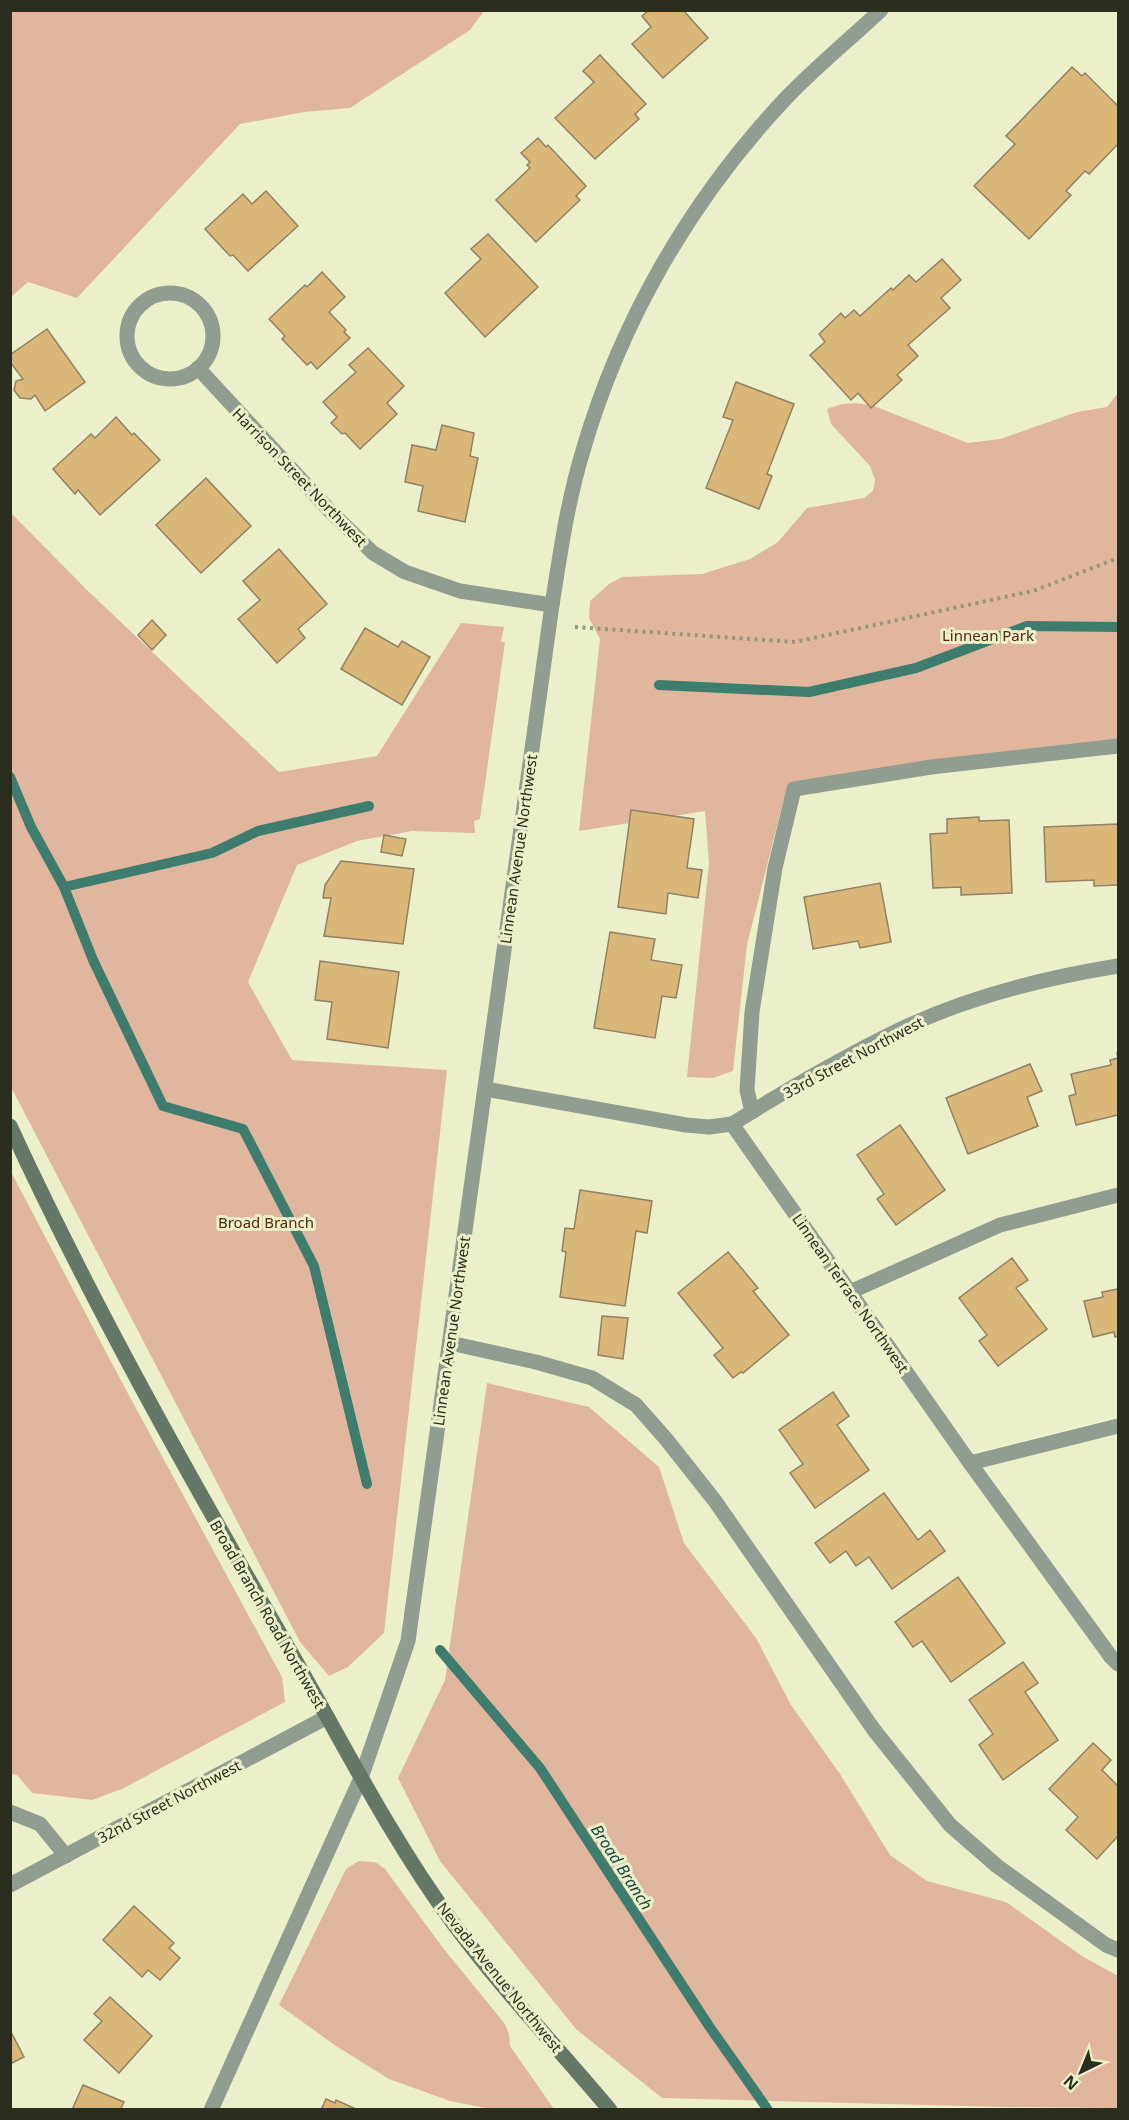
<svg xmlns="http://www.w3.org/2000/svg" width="1129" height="2120" viewBox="0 0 1129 2120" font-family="'Noto Sans',sans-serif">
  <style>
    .green { fill: #e1b69f }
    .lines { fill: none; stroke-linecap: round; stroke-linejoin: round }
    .stream { stroke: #3e7d6d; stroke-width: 10 }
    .building { fill: #d9b778; stroke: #928162; stroke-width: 1.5 }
    .path { stroke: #93977c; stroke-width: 4; stroke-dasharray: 3 4.5; stroke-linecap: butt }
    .lane { stroke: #919d91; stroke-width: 15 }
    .street { stroke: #919d91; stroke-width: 15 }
    .secondary { stroke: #657766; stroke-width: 15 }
    .labels { text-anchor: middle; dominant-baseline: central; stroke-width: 6; stroke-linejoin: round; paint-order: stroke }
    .street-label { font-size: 15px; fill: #2b2d1f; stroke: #ebf0cb }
    .park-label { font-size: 15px; fill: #53290f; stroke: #ebf0cb }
    .water-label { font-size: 16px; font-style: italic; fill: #1c453d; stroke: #ebf0cb }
  </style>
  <rect width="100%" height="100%" fill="#ebf0cb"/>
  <!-- green -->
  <g class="green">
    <polygon points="11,10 484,10 484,11 470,30 350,108 304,112 240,124 77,298 28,282 11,297"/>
    <path d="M1118,393V743L784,798L747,945L733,1071L713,1078L687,1077L709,863L705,811L579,831L600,639L589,618L590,601L609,584L622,577L702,574L750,559L778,542L807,508L864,498L873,491L875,480L870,466L831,424L827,409C843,402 858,402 874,406L968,443L1000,439L1077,412L1107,407Z"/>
    <polygon points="10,512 87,590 279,772 377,756 461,623 504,627 501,642 505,642 480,819 474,821 475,833 412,831 357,841 297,865 248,982 292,1060 447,1070 384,1633 348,1667 329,1676 300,1642 11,1087"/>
    <polygon points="11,1172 125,1388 282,1677 285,1702 122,1789 92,1800 32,1793 17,1775 11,1774"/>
    <polygon points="487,1383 589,1407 659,1467 684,1543 756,1638 791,1705 840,1774 890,1855 927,1881 1006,1902 1082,1956 1118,1976 1118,2108 1002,2107 662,2098 576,2029 440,1861 398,1778 445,1680"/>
    <polygon points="359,1861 375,1862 385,1869 443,1948 505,2024 509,2034 510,2046 554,2109 490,2109 450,2101 389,2079 336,2046 279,2005 346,1869"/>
  </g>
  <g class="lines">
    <!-- stream -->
    <g class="stream">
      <polyline points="659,685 809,692 916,668 1027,626 1118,627"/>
      <polyline points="10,777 31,827 64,887 93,960 163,1106 243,1129 314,1266 367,1484"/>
      <polyline points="64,887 212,853 258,831 369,806"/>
      <polyline points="440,1650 540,1768 709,2026 768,2110"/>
    </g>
  </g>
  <!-- building -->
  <g class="building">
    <polygon points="649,10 683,10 708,38 663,78 632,44 651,27 642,16"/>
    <polygon points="600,55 646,104 635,114 639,119 595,159 555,118 594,82 583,71"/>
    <polygon points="1072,67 1082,76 1085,73 1118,106 1118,144 1089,174 1085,171 1066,191 1071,195 1029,239 974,186 1015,144 1006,136"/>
    <polygon points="538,138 546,147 548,145 586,186 576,196 580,200 536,242 496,200 530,168 527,165 530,162 521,153"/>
    <polygon points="266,191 298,226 248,271 233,255 230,256 205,229 243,194 252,204"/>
    <polygon points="488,234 538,287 485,337 445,293 481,259 471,249"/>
    <polygon points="942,259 961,280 941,298 950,308 908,345 918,356 897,375 902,380 871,408 858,393 851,400 810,355 825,342 819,334 841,313 845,318 854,310 860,316 891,288 893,290 909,275 916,282"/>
    <polygon points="322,272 345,297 329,312 346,330 344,332 350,338 317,369 311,362 307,365 282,339 285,336 269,319 305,285 307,287"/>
    <polygon points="47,329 85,382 45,411 35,395 31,399 20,398 14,390 16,381 23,379 10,362 10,355"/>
    <polygon points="368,348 404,386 387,403 397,414 360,449 345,433 342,434 331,423 337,417 323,402 356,372 349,365"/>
    <polygon points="736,382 794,404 767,474 772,476 759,509 706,488 733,420 723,417"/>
    <polygon points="116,417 132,435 134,433 160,460 100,515 78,490 75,494 53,469 91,434 95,438"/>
    <polygon points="442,425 474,433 470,456 478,458 465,522 418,511 423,486 405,482 412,445 436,450"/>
    <polygon points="206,478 251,526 201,573 156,525"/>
    <polygon points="279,549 327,604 298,629 305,638 277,663 238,619 260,600 243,581"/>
    <polygon points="152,620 166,635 152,650 138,635"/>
    <polygon points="365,628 398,647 402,641 430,657 402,705 341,669"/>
    <polygon points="631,810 694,819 687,868 702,870 698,898 668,893 666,914 618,907"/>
    <polygon points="979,817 979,821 1009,820 1012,893 961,895 961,887 933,888 930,834 947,833 947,819"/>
    <polygon points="1118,824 1118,885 1094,886 1094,880 1046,882 1044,827"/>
    <polygon points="384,835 406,839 402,856 381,852"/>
    <polygon points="341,861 414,869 403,944 324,936 331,898 323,898 325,885"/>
    <polygon points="880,883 891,942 860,948 858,941 813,949 804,897"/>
    <polygon points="610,932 655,939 651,960 682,965 676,998 662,996 655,1038 594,1028"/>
    <polygon points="320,961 399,972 388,1048 327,1039 332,1002 315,1000"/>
    <polygon points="1117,1053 1118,1053 1118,1115 1076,1125 1069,1096 1076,1094 1071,1074 1111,1065 1110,1060 1118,1058"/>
    <polygon points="1030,1064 1042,1091 1027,1097 1038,1126 968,1154 946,1098"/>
    <polygon points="900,1125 945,1190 896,1225 877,1199 884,1194 857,1155"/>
    <polygon points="580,1190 652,1201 647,1233 636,1231 625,1306 560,1297 566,1252 562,1251 565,1228 574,1229"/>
    <polygon points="728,1252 758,1288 753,1291 789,1335 743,1373 741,1372 733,1378 714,1355 723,1348 678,1293"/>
    <polygon points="1012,1258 1028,1280 1016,1288 1047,1329 998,1366 979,1341 987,1335 959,1298"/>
    <polygon points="1118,1289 1118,1336 1115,1337 1114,1332 1093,1337 1084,1301 1103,1297 1102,1292"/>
    <polygon points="602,1316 628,1318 623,1359 598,1355"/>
    <polygon points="833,1392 849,1416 837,1425 869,1470 815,1508 790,1473 803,1464 779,1430"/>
    <polygon points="884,1493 918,1540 930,1530 945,1551 892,1589 869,1557 856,1566 846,1551 830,1563 815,1543"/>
    <polygon points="958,1577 1005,1643 951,1682 922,1641 913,1647 895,1622"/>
    <polygon points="1023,1662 1038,1683 1025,1692 1058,1740 1003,1780 979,1745 993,1734 969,1700"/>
    <polygon points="1093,1743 1111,1760 1102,1770 1118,1786 1118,1836 1097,1859 1066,1830 1078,1817 1049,1789"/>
    <polygon points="134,1906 174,1943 169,1948 180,1958 160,1980 148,1970 142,1977 103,1940"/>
    <polygon points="110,1997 152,2036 119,2073 84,2040 102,2021 94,2014"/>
    <polygon points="10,2030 24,2057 10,2064"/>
    <polygon points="83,2085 124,2102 120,2110 72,2110"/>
    <polygon points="326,2099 335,2103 336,2100 358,2110 321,2110"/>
  </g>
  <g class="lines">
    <!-- path -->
    <polyline class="path" points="575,627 795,642 1033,591 1118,558"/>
    <!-- lane -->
    <g class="lane">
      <polyline points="752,1112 747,1090 752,1012 775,868 794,789 931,767 1118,746"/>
      <polyline points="850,1292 1000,1225 1118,1195"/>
      <polyline points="450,1343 536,1362 592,1378 636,1405 666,1439 715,1501 874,1730 950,1825 997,1866 1106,1945 1118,1950"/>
      <polyline points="10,1812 40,1824 66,1856"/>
    </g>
    <!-- street -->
    <g class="street">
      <circle cx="170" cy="336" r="43"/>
      <polyline points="198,368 331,512 373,553 405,572 460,591 552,605"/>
      <polyline points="485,1089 686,1125 709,1127 732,1124 970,1463 1111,1657 1118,1664"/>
      <path d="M732,1124C785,1091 840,1059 895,1032C964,998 1043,978 1118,966"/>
      <polyline points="970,1463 1118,1426"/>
      <polyline points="10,1885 327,1717"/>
      <path d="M211,2110L361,1778L408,1641L552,605C560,555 567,504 582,454C620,321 692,197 788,96C817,66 850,39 881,10"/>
    </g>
    <!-- secondary -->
    <path class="secondary" d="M10,1126C93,1306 190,1478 289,1649C342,1741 390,1837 453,1923C501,1988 558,2048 610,2110"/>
  </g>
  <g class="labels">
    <!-- street labels -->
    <g class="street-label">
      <text transform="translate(300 477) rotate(46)">Harrison Street Northwest</text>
      <text transform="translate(518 849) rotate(-82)">Linnean Avenue Northwest</text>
      <text transform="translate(853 1057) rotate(-28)">33rd Street Northwest</text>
      <text transform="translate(851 1293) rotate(55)">Linnean Terrace Northwest</text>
      <text transform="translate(451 1331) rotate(-82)">Linnean Avenue Northwest</text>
      <text transform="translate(268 1614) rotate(60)">Broad Branch Road Northwest</text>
      <text transform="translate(169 1801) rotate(-28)">32nd Street Northwest</text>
      <text transform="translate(500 1977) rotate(51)">Nevada Avenue Northwest</text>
    </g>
    <!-- park labels -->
    <g class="park-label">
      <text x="988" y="635">Linnean Park</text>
      <text x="266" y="1222">Broad Branch</text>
    </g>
    <!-- water labels -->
    <g class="water-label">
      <text transform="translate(622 1867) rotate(57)">Broad Branch</text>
    </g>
  </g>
  <!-- border -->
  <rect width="1129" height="2120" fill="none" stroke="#2b2d1f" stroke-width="24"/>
  <!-- north arrow -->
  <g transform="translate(1081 2072) rotate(223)" stroke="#ebf0cb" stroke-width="4.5" paint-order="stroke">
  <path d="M0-4.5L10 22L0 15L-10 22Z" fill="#2b2d1f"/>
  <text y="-9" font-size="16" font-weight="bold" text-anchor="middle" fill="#2b2d1f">N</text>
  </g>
</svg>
